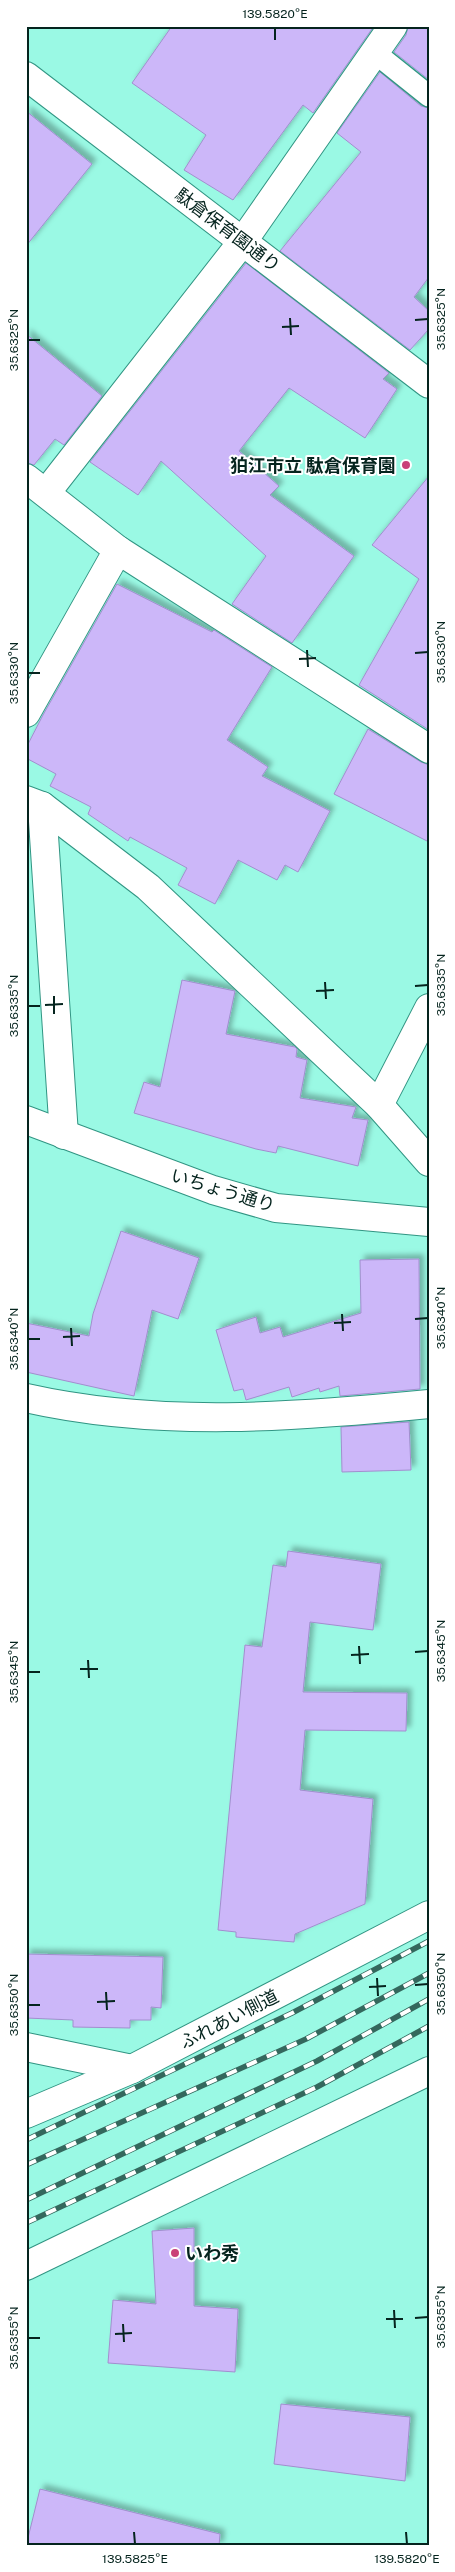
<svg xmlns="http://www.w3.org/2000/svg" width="455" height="2572" viewBox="0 0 455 2572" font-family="'Public Sans','Noto Sans JP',sans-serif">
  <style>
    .building { fill: #ccb7f9; stroke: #a28ece; filter: url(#shadow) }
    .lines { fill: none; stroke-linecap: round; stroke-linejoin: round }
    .service-casing { stroke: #319583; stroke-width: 24 }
    .minor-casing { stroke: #319583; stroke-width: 30 }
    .tertiary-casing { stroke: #319583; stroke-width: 30 }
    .service { stroke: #fff; stroke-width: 21 }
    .minor { stroke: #fff; stroke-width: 28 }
    .tertiary { stroke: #fff; stroke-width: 28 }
    .rail-casing { stroke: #34685d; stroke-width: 5.5 }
    .rail { stroke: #fff; stroke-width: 4; stroke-dasharray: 11; stroke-linecap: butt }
    .ticks { fill: none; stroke: #05241e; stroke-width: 2 }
    .poi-dot { fill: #c94079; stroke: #fff; stroke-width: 2 }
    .labels { text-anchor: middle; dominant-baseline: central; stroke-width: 4; stroke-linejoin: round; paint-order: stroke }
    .street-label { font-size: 18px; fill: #05241e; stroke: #fff }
    .poi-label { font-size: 18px; font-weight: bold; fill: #05241e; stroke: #fff; text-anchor: end }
    .neatline { fill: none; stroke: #05241e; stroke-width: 2 }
    .ticks-label { font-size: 12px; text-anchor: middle; fill: #05241e }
  </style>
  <defs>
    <filter id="shadow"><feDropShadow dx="4.5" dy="-4.5" stdDeviation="2.5" flood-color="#0004"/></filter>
  </defs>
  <rect width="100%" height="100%" fill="#9af9e4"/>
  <!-- building -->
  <g class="building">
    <polygon points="172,26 374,26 313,113 303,105 233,200 184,170 206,135 132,83"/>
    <polygon points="408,26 429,26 429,80 394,52 406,35"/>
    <polygon points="380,72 421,106 429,108 429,277 414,297 429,311 429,329 410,350 280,251 361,152 337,133"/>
    <polygon points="26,111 92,164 26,246"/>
    <polygon points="246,263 389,373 383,379 397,389 365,438 289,388 239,451 279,486 270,495 354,556 292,643 232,604 266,556 161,461 138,495 90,462"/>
    <polygon points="26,334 102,396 64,445 55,439 34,465 26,463"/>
    <polygon points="429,476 429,730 359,685 419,579 372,545"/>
    <polygon points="117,584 212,632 214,630 272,667 227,740 268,767 262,776 330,811 298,872 285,865 277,880 238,860 215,904 178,885 187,868 130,837 128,841 88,814 91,807 50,786 56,774 26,758 26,748 43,715"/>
    <polygon points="368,729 421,762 429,765 429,842 334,794"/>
    <polygon points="182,980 235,991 226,1034 295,1047 297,1049 296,1057 307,1060 300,1098 356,1107 352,1118 368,1120 358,1166 278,1146 276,1153 256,1149 134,1113 144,1082 160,1087"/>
    <polygon points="121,1231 199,1258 178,1319 152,1310 134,1396 26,1372 26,1323 89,1336 93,1314"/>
    <polygon points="419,1259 420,1389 340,1396 339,1386 320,1392 319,1388 292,1397 289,1387 246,1400 243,1389 234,1391 216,1330 256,1317 260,1333 280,1327 283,1337 361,1313 360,1260"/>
    <polygon points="409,1422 411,1470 342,1472 341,1427"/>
    <polygon points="288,1551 381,1564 373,1630 310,1622 303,1692 407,1693 406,1731 305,1730 300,1790 373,1799 365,1904 295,1934 294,1942 236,1937 236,1932 218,1930 245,1645 262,1647 273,1565 286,1567"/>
    <polygon points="26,1954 163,1957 161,2008 151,2007 151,2020 130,2020 130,2028 73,2027 73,2020 26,2018"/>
    <polygon points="194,2228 194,2306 238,2309 235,2372 108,2363 113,2300 156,2304 152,2231"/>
    <polygon points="281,2404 410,2417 405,2481 274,2464"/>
    <polygon points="40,2489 220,2534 219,2546 26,2546"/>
  </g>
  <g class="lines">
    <!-- service casing -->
    <g class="service-casing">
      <polyline id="service" points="374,52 429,96"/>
    </g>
    <!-- minor casing -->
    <g class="minor-casing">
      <g id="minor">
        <polyline points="26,76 429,384"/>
        <polyline points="26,478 118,550 429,749"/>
        <polyline points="46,493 243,241 393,26"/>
        <polyline points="26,713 118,550"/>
        <polyline points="26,800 42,806 148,887 379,1105 429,1162"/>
        <polyline points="42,806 64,1135"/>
        <polyline points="379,1105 429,1008"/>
        <path d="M26,1398C159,1428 295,1417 429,1404"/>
        <polyline points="26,2047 132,2069"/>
        <polyline points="26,2114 132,2069 429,1915"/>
        <polyline points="26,2266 429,2071"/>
      </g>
    </g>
    <!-- tertiary casing -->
    <g class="tertiary-casing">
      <polyline id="tertiary" points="26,1120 213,1190 276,1208 429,1222"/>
    </g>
    <!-- service -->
    <use href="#service" class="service"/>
    <!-- minor -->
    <use href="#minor" class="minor"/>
    <!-- tertiary -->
    <use href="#tertiary" class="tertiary"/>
    <!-- rail casing -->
    <g class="rail-casing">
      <g id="rail">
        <polyline points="26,2140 292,2013 429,1941"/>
        <polyline points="26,2165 306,2039 429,1973"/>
        <polyline points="26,2200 317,2061 429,1999"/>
        <polyline points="26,2223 317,2087 429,2026"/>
      </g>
    </g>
    <!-- rail -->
    <use href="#rail" class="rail"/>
  </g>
  <!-- ticks -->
  <path class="ticks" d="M275,28V40M290,318L291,335M415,320L428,319M282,327L299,326M28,340H40M307,650L308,667M415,653L428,652M299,659L316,658M28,673H40M325,982L326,999M415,986L428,985M316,991L334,990M54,996V1014M45,1005L63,1004M28,1006H40M342,1314L343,1331M415,1319L428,1318M334,1323L351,1322M71,1328L72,1346M63,1337L80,1336M28,1339H40M359,1646L360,1664M415,1652L428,1651M351,1655L369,1654M88,1660L89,1678M80,1669H98M28,1672H40M377,1978L378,1996M415,1985L428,1984M369,1987L386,1986M106,1992L107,2010M97,2002L115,2001M28,2005H40M394,2310L395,2328M415,2318L428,2317M386,2319H403M123,2324L124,2342M115,2334L132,2333M28,2338H40M134,2532L135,2544M406,2532L407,2544"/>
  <!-- markers -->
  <g class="poi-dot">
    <circle cx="406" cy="465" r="5"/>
    <circle cx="175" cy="2253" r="5"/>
  </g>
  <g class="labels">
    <!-- street labels -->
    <g class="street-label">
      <text transform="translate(228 230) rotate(37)">駄倉保育園通り</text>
      <text transform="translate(223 1190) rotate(17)">いちょう通り</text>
      <text transform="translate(229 2019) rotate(-27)">ふれあい側道</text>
    </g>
    <!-- poi labels -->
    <g class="poi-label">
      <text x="396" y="465">狛江市立 駄倉保育園</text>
      <text x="185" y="2253" text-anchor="start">いわ秀</text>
    </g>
  </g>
  <!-- border -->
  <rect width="455" height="2572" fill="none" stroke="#ffffff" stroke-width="55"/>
  <rect x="28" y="28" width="400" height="2516" class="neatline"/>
  <g class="ticks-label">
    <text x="275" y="18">139.5820°E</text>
    <text transform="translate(441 319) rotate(-90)" y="4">35.6325°N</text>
    <text transform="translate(14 340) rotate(-90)" y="4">35.6325°N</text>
    <text transform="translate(441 652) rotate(-90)" y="4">35.6330°N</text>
    <text transform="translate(14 673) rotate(-90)" y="4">35.6330°N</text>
    <text transform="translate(441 985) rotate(-90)" y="4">35.6335°N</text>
    <text transform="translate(14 1006) rotate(-90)" y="4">35.6335°N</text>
    <text transform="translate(441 1318) rotate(-90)" y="4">35.6340°N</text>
    <text transform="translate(14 1339) rotate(-90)" y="4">35.6340°N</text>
    <text transform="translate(441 1651) rotate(-90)" y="4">35.6345°N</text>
    <text transform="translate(14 1672) rotate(-90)" y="4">35.6345°N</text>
    <text transform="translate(441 1984) rotate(-90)" y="4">35.6350°N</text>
    <text transform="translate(14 2005) rotate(-90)" y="4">35.6350°N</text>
    <text transform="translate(441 2317) rotate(-90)" y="4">35.6355°N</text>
    <text transform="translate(14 2338) rotate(-90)" y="4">35.6355°N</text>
    <text x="135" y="2563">139.5825°E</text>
    <text x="407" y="2563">139.5820°E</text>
  </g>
</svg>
